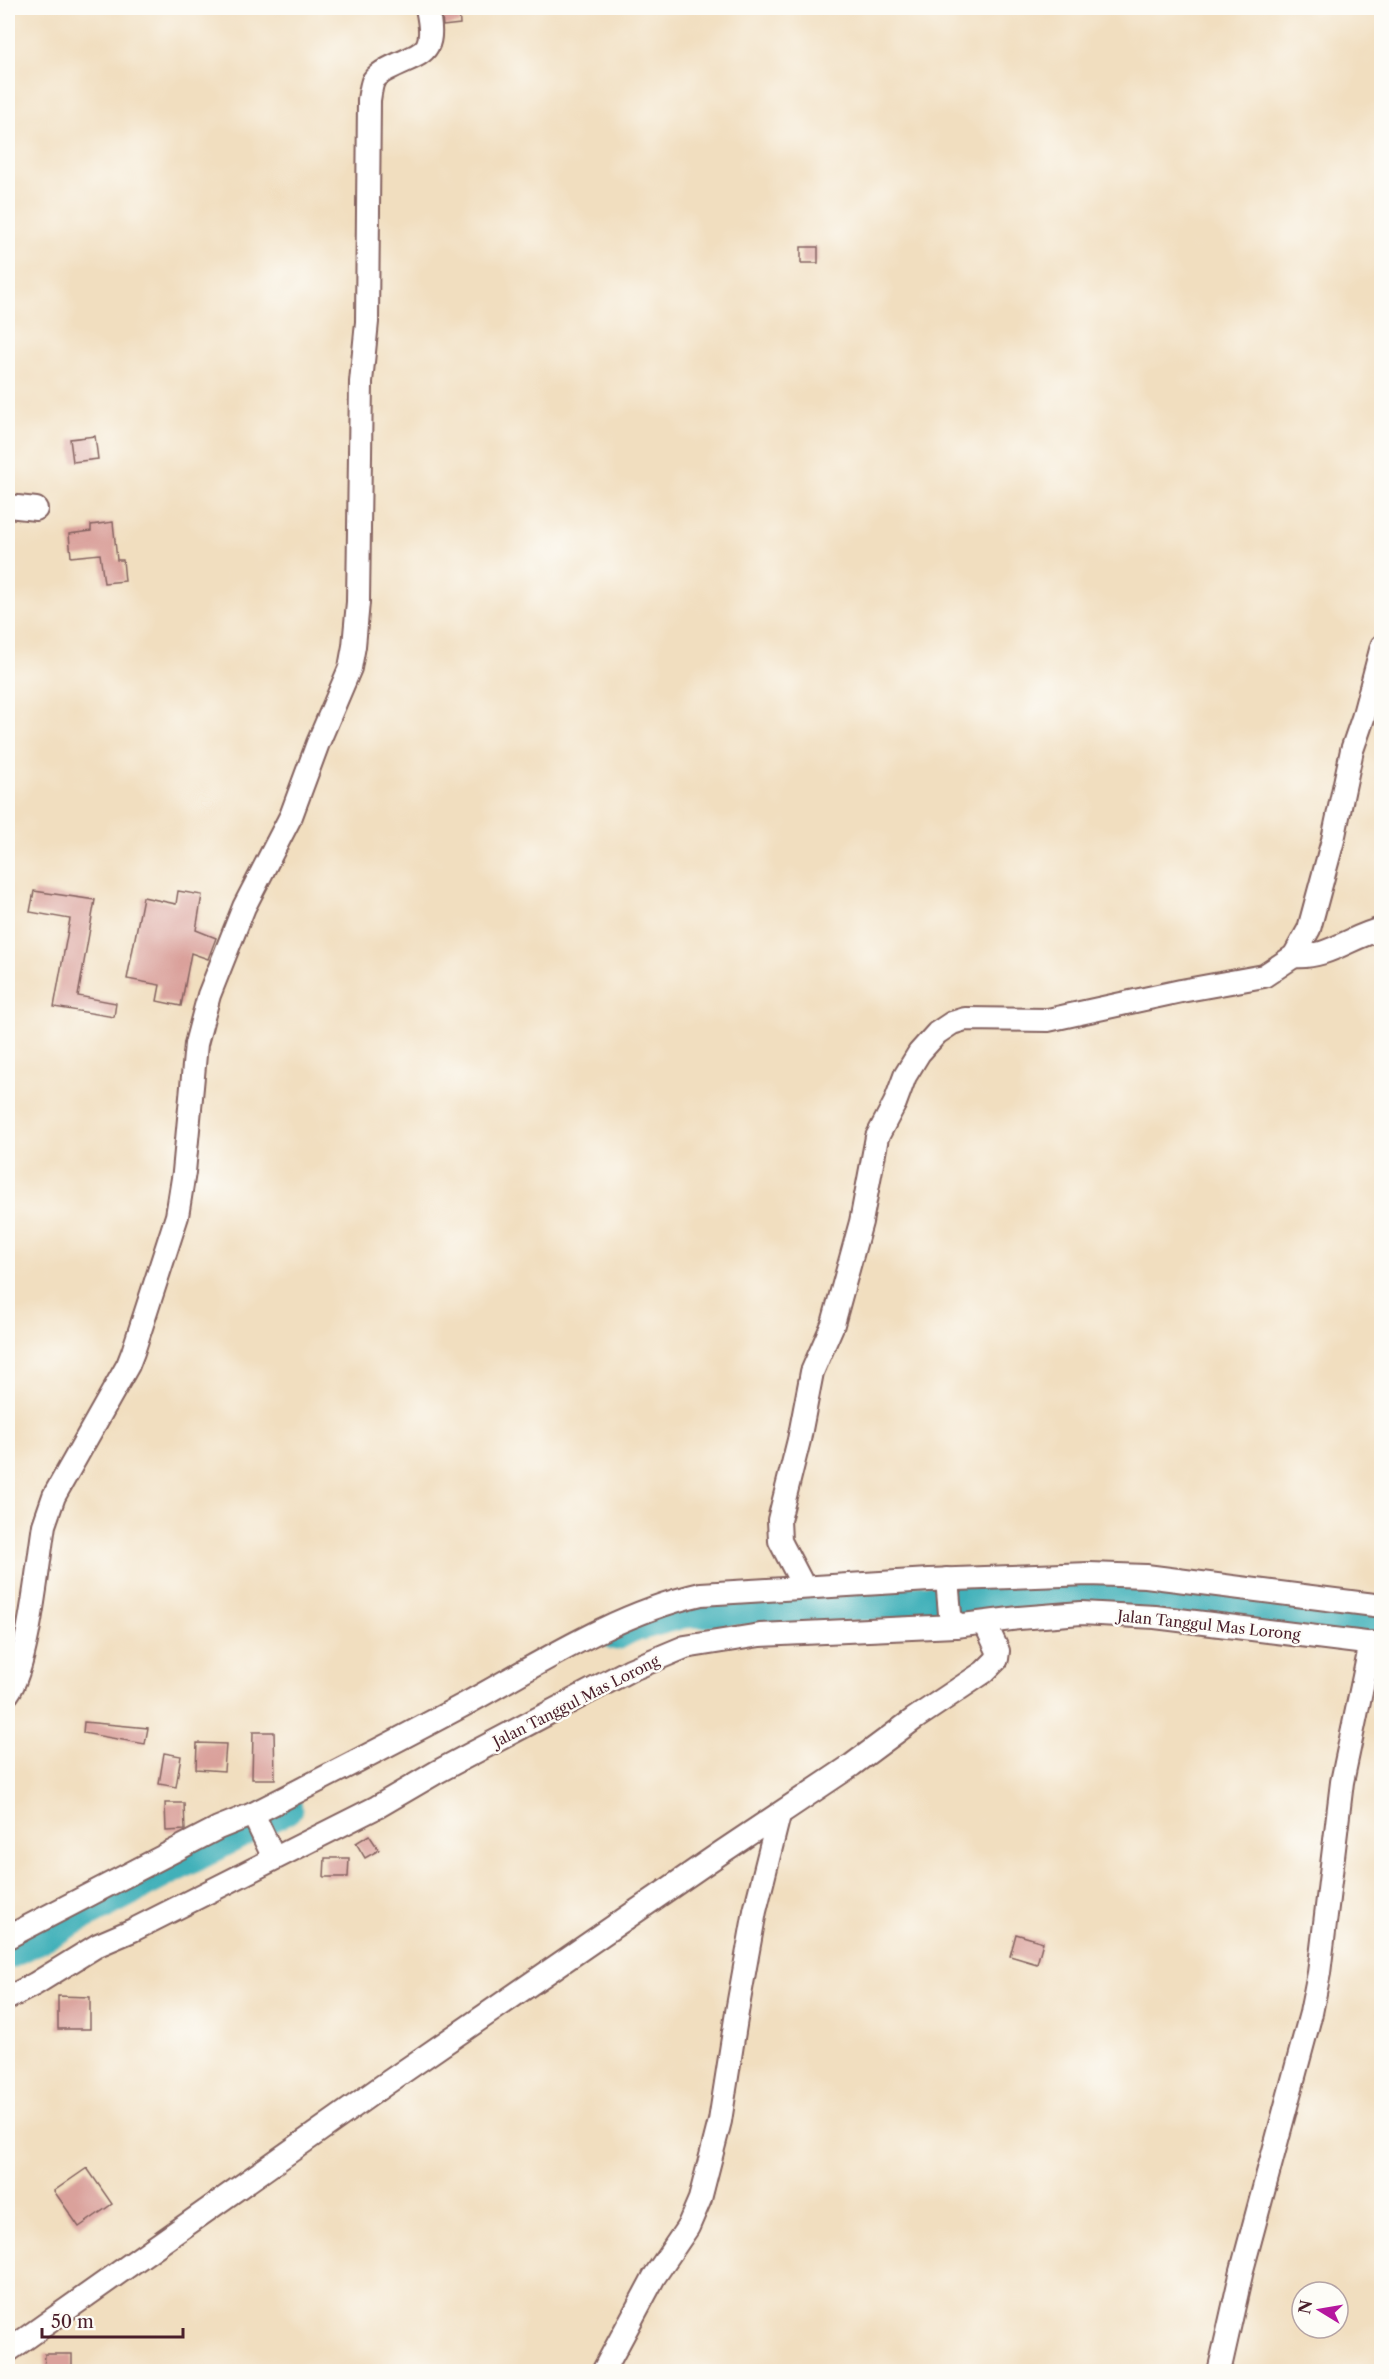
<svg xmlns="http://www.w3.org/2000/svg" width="1389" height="2379" viewBox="0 0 1389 2379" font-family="'Libre Caslon Text',serif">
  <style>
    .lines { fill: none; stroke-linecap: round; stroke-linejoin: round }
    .river { stroke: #40b0b9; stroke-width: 33 }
    .building { fill: #daa19b }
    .minor-casing { stroke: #84625f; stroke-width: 26 }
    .minor { stroke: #fff; stroke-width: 22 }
    .labels { text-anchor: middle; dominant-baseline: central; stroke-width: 5; stroke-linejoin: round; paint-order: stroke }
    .street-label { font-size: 15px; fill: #4a1f2b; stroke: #fdfcf7 }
  </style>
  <rect width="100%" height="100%" fill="#fdfcf7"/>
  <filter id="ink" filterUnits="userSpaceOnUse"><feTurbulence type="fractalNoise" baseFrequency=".0167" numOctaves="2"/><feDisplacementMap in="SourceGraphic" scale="12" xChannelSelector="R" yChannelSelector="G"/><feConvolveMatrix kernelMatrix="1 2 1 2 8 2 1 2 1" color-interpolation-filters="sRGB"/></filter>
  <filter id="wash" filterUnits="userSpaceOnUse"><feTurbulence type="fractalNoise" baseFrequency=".008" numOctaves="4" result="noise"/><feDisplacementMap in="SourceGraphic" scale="24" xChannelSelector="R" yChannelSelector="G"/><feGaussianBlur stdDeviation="1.35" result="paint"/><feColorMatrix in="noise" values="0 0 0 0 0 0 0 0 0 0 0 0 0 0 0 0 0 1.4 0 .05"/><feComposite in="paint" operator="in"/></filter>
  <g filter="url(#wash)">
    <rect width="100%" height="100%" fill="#f1debf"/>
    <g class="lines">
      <!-- river -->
      <g class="river">
        <polyline points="616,1634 629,1627 683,1612 870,1604 1100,1590 1206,1601 1382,1624"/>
        <polyline points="8,1953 286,1808"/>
      </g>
    </g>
    <g id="blocks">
      <!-- building -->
      <g class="building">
        <polygon points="459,8 460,24 443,26 441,10"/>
        <rect x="801" y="247" width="17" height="16"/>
        <polygon points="95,436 98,459 73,462 70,439"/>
        <polygon points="113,522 117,560 123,560 125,581 104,583 100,554 71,557 69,534 91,531 91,525"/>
        <polygon points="34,891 95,900 78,996 116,1003 114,1017 54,1007 70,919 30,912"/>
        <polygon points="178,891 202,895 196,930 216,938 208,959 191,953 181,1006 157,1001 160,985 127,979 143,897 176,904"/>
        <polygon points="84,1722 148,1728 145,1744 83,1733"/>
        <polygon points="253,1732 274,1732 275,1779 252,1779"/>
        <polygon points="197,1743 226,1744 224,1771 196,1769"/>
        <polygon points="164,1753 181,1756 176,1787 159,1784"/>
        <polygon points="165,1803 184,1803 185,1830 166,1831"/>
        <polygon points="369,1835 379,1850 365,1858 356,1843"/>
        <polygon points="325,1858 349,1858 348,1877 324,1877"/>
        <polygon points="1016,1934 1043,1942 1037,1964 1010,1956"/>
        <polygon points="58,1996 90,1997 90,2029 58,2029"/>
        <polygon points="87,2168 112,2204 79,2227 54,2191"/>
        <polygon points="45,2354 72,2354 72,2372 44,2372"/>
      </g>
    </g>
  </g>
  <g filter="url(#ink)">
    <use href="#blocks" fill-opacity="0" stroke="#84625f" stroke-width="1.5"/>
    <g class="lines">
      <!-- minor casing -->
      <g class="minor-casing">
        <g id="minor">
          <polyline points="8,506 36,509"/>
          <path d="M1294,956C1327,959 1351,936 1382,929"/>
          <polyline points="947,1579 950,1614 955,1626"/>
          <polyline points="804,1587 780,1541 779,1520 799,1440 812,1372 833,1324 861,1222 877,1137 895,1103 905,1076 919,1053 937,1033 952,1023 965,1019 1048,1020 1181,991 1264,976 1294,956 1309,929 1333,840 1352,750 1363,718 1382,646"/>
          <path d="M8,1693C28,1667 38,1563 44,1525L54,1496L128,1365L133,1352L177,1216L184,1172L196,1044L209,995L244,907L291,816L318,743L350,668L354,646L358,602L361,382L367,322L369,100C370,94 371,86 373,81C377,75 382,72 388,69C423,51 437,56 427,8"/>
          <path d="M253,1814C326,1777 399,1740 471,1701C545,1660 618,1613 701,1594L929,1580L1089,1574L1146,1576L1382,1606"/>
          <polyline points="8,1937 218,1828 253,1814 274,1858"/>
          <polyline points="8,1998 35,1984 98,1945 133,1930 377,1807 437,1772 630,1670 685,1647 760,1635 955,1626 1019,1618 1081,1613 1155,1617 1382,1645"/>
          <polyline points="8,2351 384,2085 722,1852 852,1765 914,1719 984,1672 997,1659 998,1651 985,1623"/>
          <polyline points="603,2372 654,2277 688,2227 700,2199 720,2121 738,2006 755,1911 779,1815"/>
          <polyline points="1219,2372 1242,2270 1311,2013 1319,1973 1342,1782 1371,1643"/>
        </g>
      </g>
      <!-- minor -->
      <use href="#minor" class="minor"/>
    </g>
  </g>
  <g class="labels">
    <!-- street labels -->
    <g class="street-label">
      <text transform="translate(1209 1625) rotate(6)">Jalan Tanggul Mas Lorong</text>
      <text transform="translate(576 1701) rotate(-27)">Jalan Tanggul Mas Lorong</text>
    </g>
  </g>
  <!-- margin -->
  <rect width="1389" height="2379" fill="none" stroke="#fdfcf7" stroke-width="30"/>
  <!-- north arrow -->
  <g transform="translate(1320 2310) rotate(281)"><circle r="28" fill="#fdfcf7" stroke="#b5a4a5" stroke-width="1.5"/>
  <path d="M0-4.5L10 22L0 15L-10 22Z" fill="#b5179e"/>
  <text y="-9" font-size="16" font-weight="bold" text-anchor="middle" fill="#4a1f2b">N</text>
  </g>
  <!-- scale -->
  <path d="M42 2328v9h141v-9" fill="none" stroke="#4a1f2b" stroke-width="3"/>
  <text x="51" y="2328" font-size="18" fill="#4a1f2b" stroke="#fdfcf7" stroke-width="4.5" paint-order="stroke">50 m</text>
</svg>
